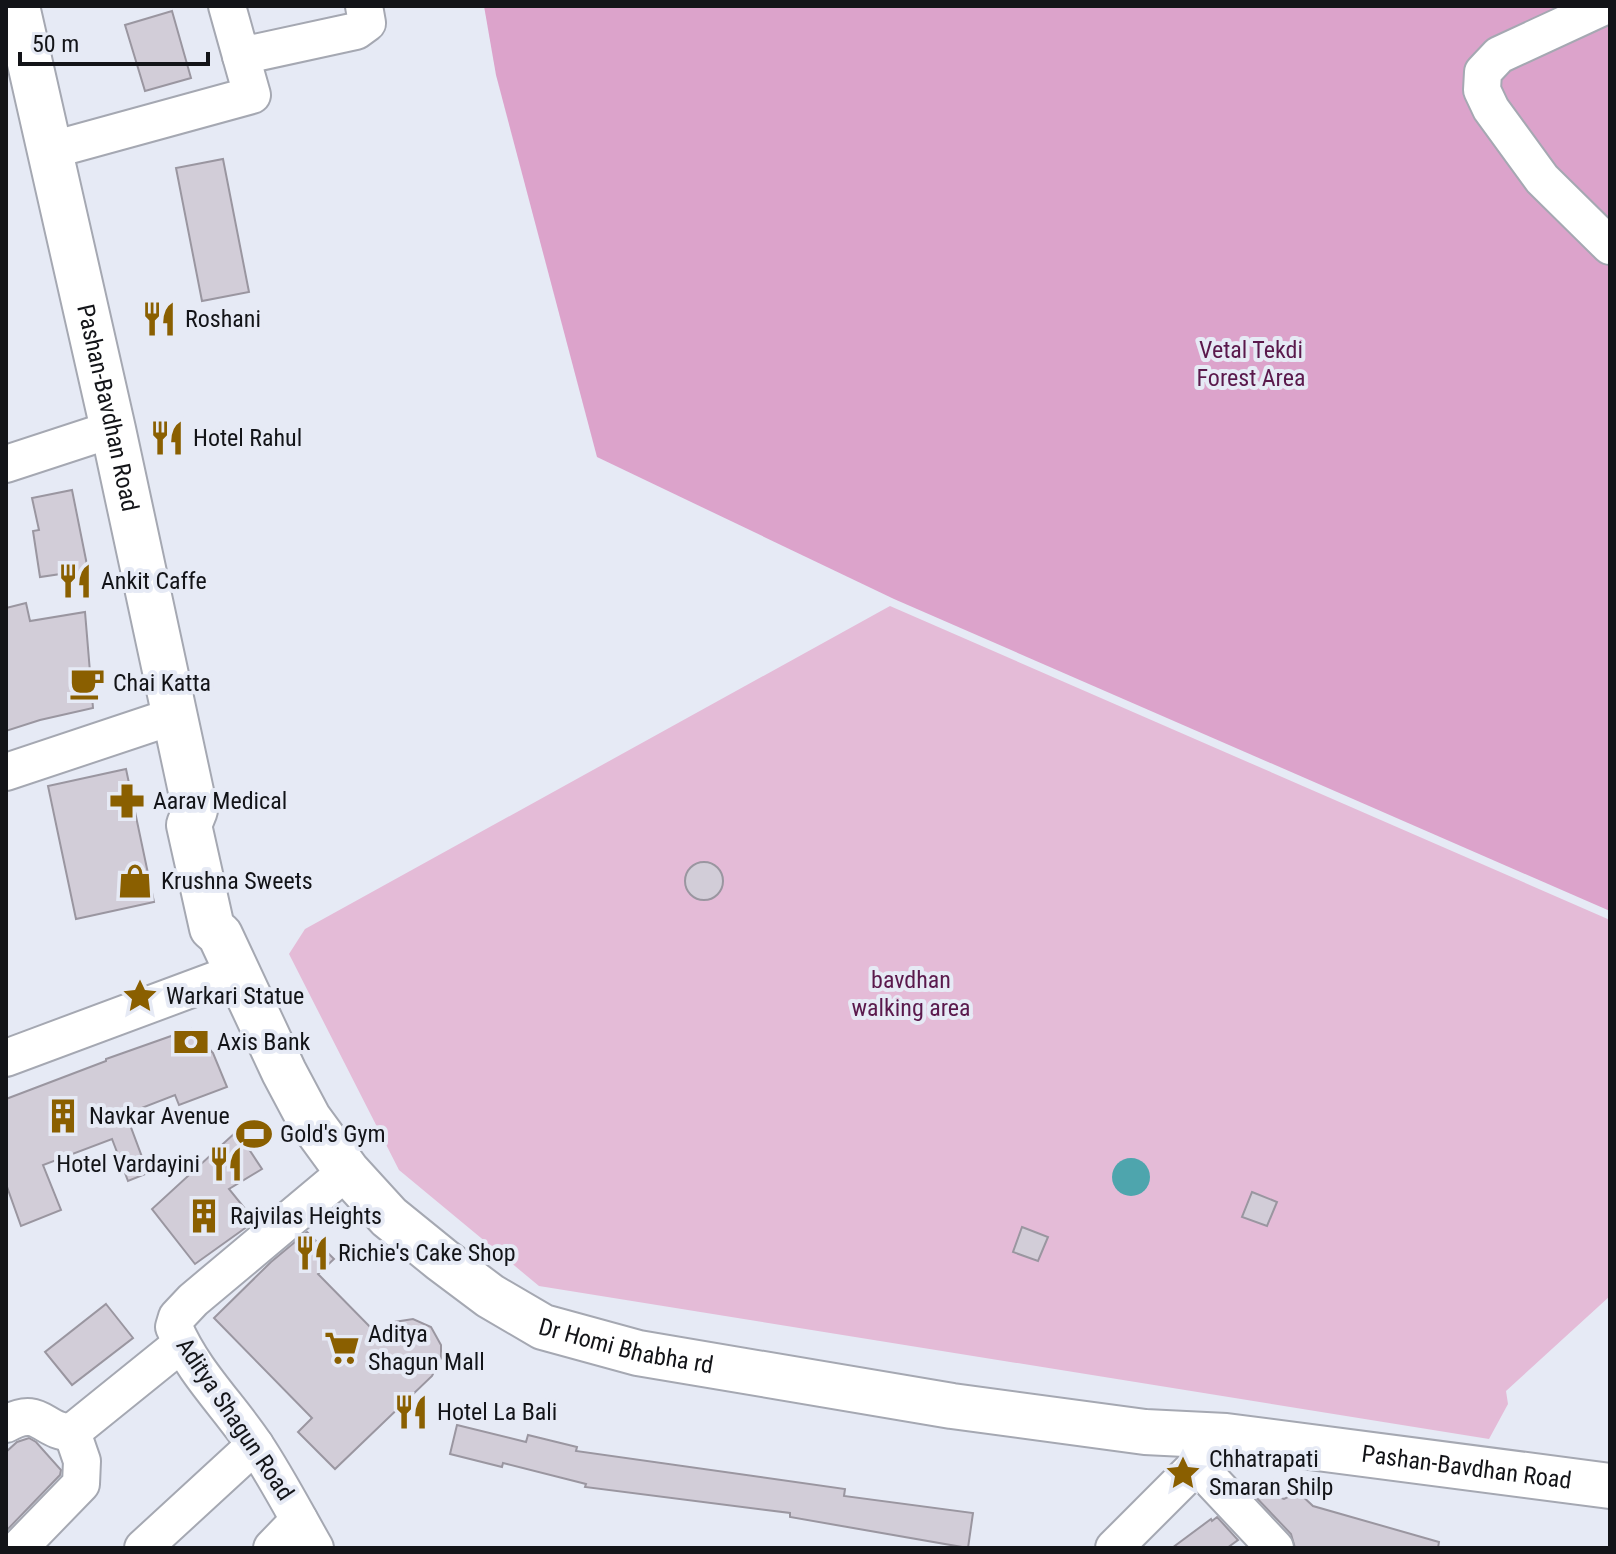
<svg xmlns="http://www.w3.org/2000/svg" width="1616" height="1554" viewBox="0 0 1616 1554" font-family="'Roboto Condensed',sans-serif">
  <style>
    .green { fill: #e4bbd7 }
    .forest { fill: #dca3cb }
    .water { fill: #4ea5ad }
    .building { fill: #d2cdd8; stroke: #9a96a0; stroke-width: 2 }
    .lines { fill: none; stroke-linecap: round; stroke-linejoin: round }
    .minor-casing { stroke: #a5a8b2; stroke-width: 40 }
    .major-casing { stroke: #a5a8b2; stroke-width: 48 }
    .minor { stroke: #fff; stroke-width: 36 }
    .major { stroke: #fff; stroke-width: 44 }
    .labels { text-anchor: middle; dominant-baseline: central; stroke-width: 8; stroke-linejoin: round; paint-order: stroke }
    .poi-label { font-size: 24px; fill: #131418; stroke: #e6eaf5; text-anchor: start }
    .park-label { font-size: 24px; fill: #5a194c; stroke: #e6eaf5 }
    .street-label { font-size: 24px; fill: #131418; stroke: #e6eaf5 }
  </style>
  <rect width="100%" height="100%" fill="#e6eaf5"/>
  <!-- green -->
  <polygon class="green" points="890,606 1610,920 1610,1296 1506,1391 1508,1404 1489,1439 539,1286 399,1170 289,954 305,929"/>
  <!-- forest -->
  <polygon class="forest" points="484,6 1610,6 1610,911 894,599 597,457 496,75"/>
  <!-- water -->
  <circle class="water" cx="1131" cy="1177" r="19"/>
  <!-- building -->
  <g class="building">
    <polygon points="172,11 191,78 145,91 125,25"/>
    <polygon points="223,159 249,292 202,301 176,168"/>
    <polygon points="72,490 88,570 40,577 33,531 39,530 32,498"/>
    <polygon points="26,603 30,621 85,612 93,708 40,720 6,731 6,608"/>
    <polygon points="126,769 154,902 76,919 48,786"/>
    <circle cx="704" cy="881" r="19"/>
    <polygon points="191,1029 213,1053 227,1087 179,1105 175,1095 126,1114 148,1173 128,1181 112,1139 43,1165 61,1210 21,1226 6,1184 6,1099 106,1061 106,1059"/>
    <polygon points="237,1131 262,1169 229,1189 255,1221 195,1264 152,1209"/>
    <polygon points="1252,1192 1277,1202 1267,1226 1242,1217"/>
    <polygon points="1022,1227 1048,1237 1038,1261 1013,1252"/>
    <polygon points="307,1232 334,1259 318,1274 376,1333 394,1322 413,1319 431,1327 441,1345 441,1358 432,1376 335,1469 298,1432 312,1418 214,1318 271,1262"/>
    <polygon points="106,1304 133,1338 72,1385 45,1352"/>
    <polygon points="457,1425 526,1442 528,1435 577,1447 576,1451 845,1489 844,1496 973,1513 968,1548 790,1517 790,1513 585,1487 586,1484 503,1463 502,1467 450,1454"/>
    <polygon points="29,1438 36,1442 61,1470 60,1475 6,1531 6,1452 17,1442"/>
    <polygon points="1254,1489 1284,1499 1298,1492 1313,1506 1439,1542 1438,1548 1295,1548 1291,1534 1251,1492"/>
    <polygon points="1217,1517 1238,1540 1227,1548 1172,1548 1211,1519 1212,1521"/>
  </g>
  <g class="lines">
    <!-- minor casing -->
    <g class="minor-casing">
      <g id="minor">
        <polyline points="227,6 241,56 356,31 367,23 364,6"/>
        <polyline points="1605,6 1499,55 1483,72 1482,90 1491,109 1542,179 1610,246"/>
        <polyline points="48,151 252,95 241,56"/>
        <polyline points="6,464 113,429"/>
        <polyline points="6,772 174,716"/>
        <polyline points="6,1058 237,972"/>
        <path d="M6,1424C41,1404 43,1433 72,1432L181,1344"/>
        <polyline points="1197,1465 1275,1548"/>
        <polyline points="19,1548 81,1484 82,1461 72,1432"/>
        <polyline points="143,1548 255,1445"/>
        <polyline points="272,1548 299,1520"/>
        <path d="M315,1548C295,1513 277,1478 255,1445C229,1406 193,1372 174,1327L177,1317L193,1300L347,1171"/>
        <polyline points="1114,1548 1226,1436"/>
      </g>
    </g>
    <!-- major casing -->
    <g class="major-casing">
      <g id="major">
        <path id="s1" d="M17,6L113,429L195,810L189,825L212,928L220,935L284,1072L309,1119L347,1171L389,1217L442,1260L490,1296L543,1327L638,1353L952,1406L1145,1432L1226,1436L1610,1486"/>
      </g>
    </g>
    <!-- minor -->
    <use href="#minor" class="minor"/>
    <!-- major -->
    <use href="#major" class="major"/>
  </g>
  <!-- icons -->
  <defs>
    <g id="restaurant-bare" transform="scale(2.76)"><path d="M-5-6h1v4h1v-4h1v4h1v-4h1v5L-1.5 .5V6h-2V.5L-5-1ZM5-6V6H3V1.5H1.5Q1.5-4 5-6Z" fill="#8a5f00" stroke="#e6eaf5" stroke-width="2.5" paint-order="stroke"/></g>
    <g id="cafe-bare" transform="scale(2.76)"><path d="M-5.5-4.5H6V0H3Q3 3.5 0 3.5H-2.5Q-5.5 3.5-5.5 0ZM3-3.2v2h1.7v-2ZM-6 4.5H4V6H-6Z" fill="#8a5f00" stroke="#e6eaf5" stroke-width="2.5" paint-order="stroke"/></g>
    <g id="pharmacy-bare" transform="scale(2.76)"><path d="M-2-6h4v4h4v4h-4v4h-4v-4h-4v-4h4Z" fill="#8a5f00" stroke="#e6eaf5" stroke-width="2.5" paint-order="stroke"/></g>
    <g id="shop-bare" transform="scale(2.76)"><path d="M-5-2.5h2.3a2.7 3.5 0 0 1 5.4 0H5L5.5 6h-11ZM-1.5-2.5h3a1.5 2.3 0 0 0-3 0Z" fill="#8a5f00" stroke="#e6eaf5" stroke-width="2.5" paint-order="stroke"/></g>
    <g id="sight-bare" transform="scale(2.76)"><path d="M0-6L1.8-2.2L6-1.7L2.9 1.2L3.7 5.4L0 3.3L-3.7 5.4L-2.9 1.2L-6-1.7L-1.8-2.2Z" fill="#8a5f00" stroke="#e6eaf5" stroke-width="2.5" paint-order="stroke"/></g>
    <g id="bank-bare" transform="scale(2.76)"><path d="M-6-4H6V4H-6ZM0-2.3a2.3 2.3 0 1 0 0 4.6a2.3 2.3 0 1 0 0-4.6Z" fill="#8a5f00" stroke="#e6eaf5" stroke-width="2.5" paint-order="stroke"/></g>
    <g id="building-bare" transform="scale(2.76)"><path d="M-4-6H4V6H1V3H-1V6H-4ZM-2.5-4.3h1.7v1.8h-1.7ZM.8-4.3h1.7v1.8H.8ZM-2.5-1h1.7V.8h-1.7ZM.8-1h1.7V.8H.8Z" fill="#8a5f00" stroke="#e6eaf5" stroke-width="2.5" paint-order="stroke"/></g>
    <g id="stadium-bare" transform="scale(2.76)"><path d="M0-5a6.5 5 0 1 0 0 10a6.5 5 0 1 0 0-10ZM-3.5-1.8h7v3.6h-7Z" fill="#8a5f00" stroke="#e6eaf5" stroke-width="2.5" paint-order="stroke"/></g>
    <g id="supermarket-bare" transform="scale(2.76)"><path d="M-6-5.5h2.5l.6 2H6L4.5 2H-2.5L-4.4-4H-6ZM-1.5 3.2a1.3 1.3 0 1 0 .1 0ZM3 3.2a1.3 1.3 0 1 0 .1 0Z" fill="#8a5f00" stroke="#e6eaf5" stroke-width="2.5" paint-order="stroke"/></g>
  </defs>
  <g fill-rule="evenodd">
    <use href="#restaurant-bare" x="159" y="319"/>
    <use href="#restaurant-bare" x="167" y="438"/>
    <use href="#restaurant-bare" x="75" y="581"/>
    <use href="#cafe-bare" x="87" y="683"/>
    <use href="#pharmacy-bare" x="127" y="801"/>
    <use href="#shop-bare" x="135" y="881"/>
    <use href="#sight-bare" x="140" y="996"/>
    <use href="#bank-bare" x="191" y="1042"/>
    <use href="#building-bare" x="63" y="1116"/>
    <use href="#stadium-bare" x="254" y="1134"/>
    <use href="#restaurant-bare" x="226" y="1164"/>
    <use href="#building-bare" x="204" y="1216"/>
    <use href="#restaurant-bare" x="312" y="1253"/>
    <use href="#supermarket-bare" x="342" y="1348"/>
    <use href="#restaurant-bare" x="411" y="1412"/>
    <use href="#sight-bare" x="1183" y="1473"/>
  </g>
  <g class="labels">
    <!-- poi labels -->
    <g class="poi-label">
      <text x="185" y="319">Roshani</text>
      <text x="193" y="438">Hotel Rahul</text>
      <text x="101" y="581">Ankit Caffe</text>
      <text x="113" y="683">Chai Katta</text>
      <text x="153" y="801">Aarav Medical</text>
      <text x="161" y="881">Krushna Sweets</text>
      <text x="166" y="996">Warkari Statue</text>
      <text x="217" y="1042">Axis Bank</text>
      <text x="89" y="1116">Navkar Avenue</text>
      <text x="280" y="1134">Gold's Gym</text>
      <text x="200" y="1164" text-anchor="end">Hotel Vardayini</text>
      <text x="230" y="1216">Rajvilas Heights</text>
      <text x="338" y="1253">Richie's Cake Shop</text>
      <text x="368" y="1334">Aditya<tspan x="368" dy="28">Shagun Mall</tspan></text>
      <text x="437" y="1412">Hotel La Bali</text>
      <text x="1209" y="1459">Chhatrapati<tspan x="1209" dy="28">Smaran Shilp</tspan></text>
    </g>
    <!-- park labels -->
    <g class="park-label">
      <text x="1251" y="350">Vetal Tekdi<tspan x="1251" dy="28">Forest Area</tspan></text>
      <text x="911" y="980">bavdhan<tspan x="911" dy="28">walking area</tspan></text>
    </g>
    <!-- street labels -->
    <g class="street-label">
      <text stroke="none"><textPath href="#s1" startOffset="412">Pashan-Bavdhan Road</textPath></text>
      <text stroke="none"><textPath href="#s1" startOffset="1562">Dr Homi Bhabha rd</textPath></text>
      <text transform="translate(235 1419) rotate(56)">Aditya Shagun Road</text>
      <text stroke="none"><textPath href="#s1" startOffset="2412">Pashan-Bavdhan Road</textPath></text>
    </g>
  </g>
  <!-- border -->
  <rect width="1616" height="1554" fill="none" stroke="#131418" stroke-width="16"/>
  <!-- scale -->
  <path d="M20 52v12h188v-12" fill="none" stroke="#131418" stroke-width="4"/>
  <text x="32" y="52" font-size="24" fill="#131418" stroke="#e6eaf5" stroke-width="6" paint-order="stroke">50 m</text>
</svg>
